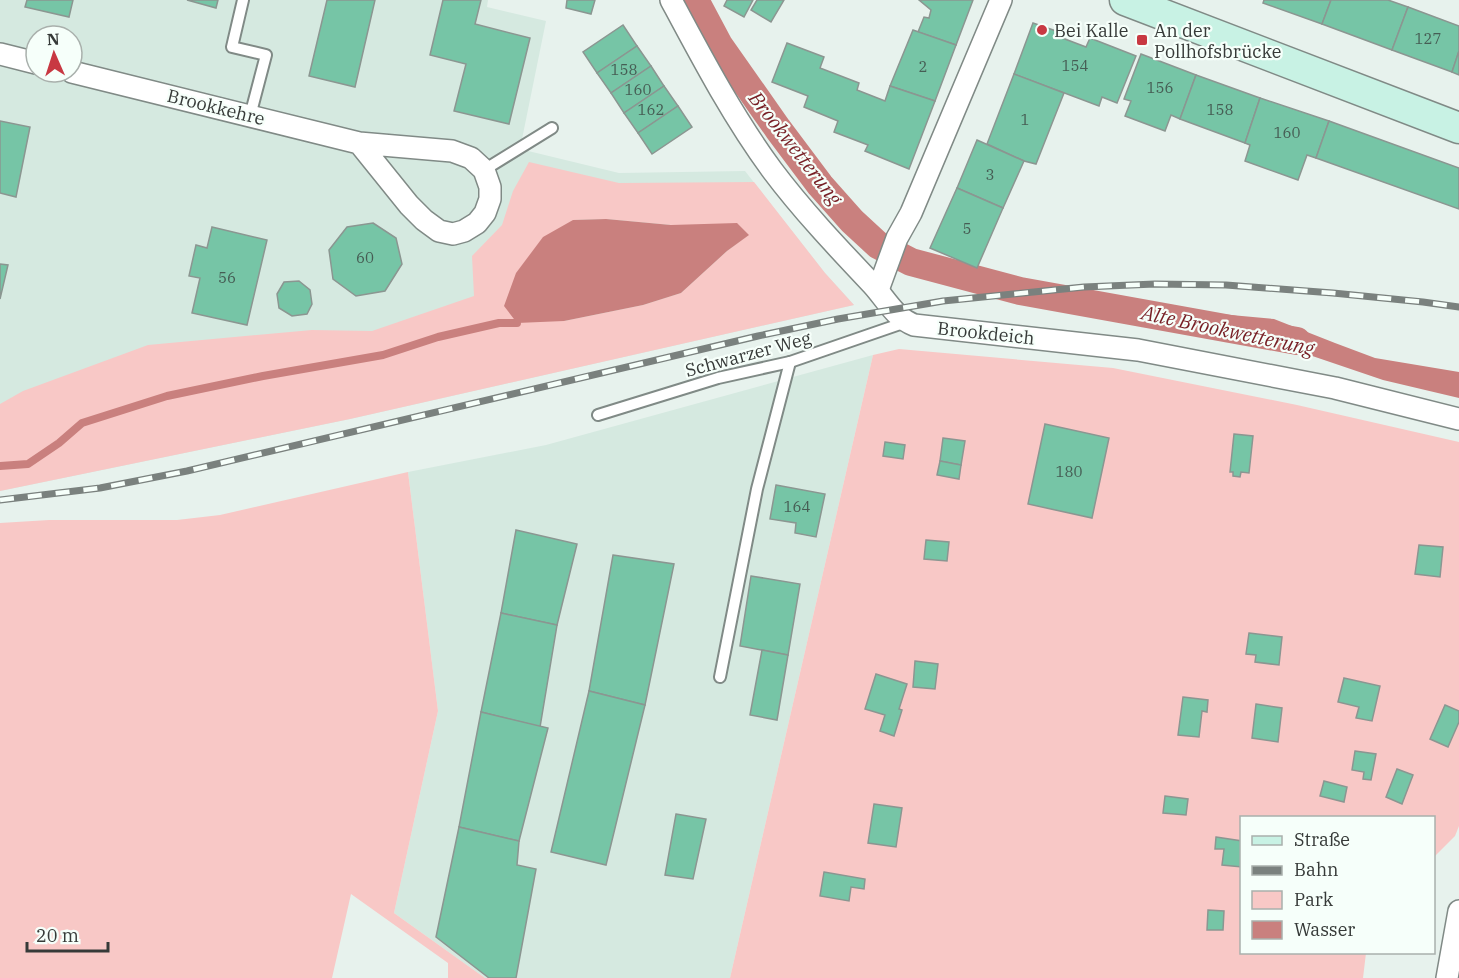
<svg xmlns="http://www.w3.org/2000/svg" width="1459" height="978" viewBox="0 0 1459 978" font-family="'IBM Plex Serif',serif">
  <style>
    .built { fill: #d5e9e0; fill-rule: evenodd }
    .green { fill: #f8c8c6; fill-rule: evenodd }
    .water { fill: #c9807e }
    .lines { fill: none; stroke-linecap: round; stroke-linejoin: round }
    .stream { stroke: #c9807e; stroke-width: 8 }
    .canal { stroke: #c9807e; stroke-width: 28 }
    .building { fill: #76c5a6; stroke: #8b9691; stroke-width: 1.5 }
    .service-casing { stroke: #808a86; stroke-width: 14 }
    .minor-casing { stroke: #808a86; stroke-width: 24 }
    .secondary-casing { stroke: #808a86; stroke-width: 33 }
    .service { stroke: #fff; stroke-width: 10 }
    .minor { stroke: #fff; stroke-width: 21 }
    .secondary { stroke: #c8f2e4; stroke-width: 30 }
    .rail-casing { stroke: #7a817e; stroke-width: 7 }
    .rail { stroke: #f6fffa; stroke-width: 4.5; stroke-dasharray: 14; stroke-linecap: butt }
    .poi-dot { fill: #c83842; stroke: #f6fffa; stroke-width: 2 }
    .labels { text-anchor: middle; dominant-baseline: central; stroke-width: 4.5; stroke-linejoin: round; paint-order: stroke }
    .number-label { font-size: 15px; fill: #465d54 }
    .poi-label { font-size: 18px; fill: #363a38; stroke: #f6fffa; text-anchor: start }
    .street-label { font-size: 18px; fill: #363a38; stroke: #f6fffa }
    .water-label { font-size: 20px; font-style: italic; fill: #771f25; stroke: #f6fffa }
  </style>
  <rect width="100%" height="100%" fill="#e7f2ed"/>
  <!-- built -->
  <g class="built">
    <path d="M0,0H488L487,7L546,21L520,149L619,173L745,171L825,273L854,305L350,419L0,491ZM36,36H72V72H36Z"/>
    <polygon points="873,355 730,978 485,978 394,913 438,711 408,472 546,445"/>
  </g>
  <!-- green -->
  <g class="green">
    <path d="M529,162L619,183L754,182L825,273L854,305L350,419L0,491V404L23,391L148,345L312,330L372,331L474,296L472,256L502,225L513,191ZM606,219L671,225L748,235L727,251L681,293L643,305L564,321L573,220Z"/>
    <polygon points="899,349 1113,368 1297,405 1459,442 1459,826 1455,836 1434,857 1434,818 1242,818 1242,952 1366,953 1363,978 730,978 873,355"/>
    <polygon points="408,472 438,711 394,913 485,978 448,978 448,963 351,894 332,978 0,978 0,523 49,520 177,520 220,515"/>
  </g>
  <!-- water -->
  <g class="water">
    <polygon points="606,219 671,225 737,223 749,235 727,251 681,293 643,305 564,321 517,323 504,306 516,273 543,237 573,220"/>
    <polygon points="1220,314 1274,319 1335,343 1375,358 1459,372 1459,398 1383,380 1277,344"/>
  </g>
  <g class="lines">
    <!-- stream -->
    <polyline class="stream" points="0,466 28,464 59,443 82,423 167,396 263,376 383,355 438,337 499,323 517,323"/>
    <!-- canal -->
    <polyline class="canal" points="695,0 719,45 778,129 820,185 852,221 878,245 911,262 1020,291 1297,341"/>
  </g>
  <!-- building -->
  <g class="building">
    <polygon points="27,0 73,0 69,17 25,7"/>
    <polygon points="187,0 218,0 216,8"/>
    <polygon points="327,0 375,0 355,87 309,76"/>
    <polygon points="443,0 481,0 475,24 530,38 509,124 454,111 466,64 430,55"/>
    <polygon points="567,0 595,0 591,14 566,8"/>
    <polygon points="727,0 753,0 744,17 724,6"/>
    <polygon points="757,0 784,0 771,22 751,10"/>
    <polygon points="919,0 973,0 956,45 918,32 924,17 929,18 931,10"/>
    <polygon points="1264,0 1331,0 1322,24 1263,3"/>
    <polygon points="1331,0 1388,0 1408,7 1392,50 1322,24"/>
    <polygon points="1408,7 1459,26 1459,51 1452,72 1392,50"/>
    <polygon points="1033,23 1059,32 1057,36 1086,47 1090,38 1136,56 1117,103 1102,97 1099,106 1014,74"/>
    <polygon points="623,25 637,46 597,73 583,52"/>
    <polygon points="913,30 956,45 935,101 890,86"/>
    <polygon points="787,43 824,57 820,68 859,83 857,90 885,101 890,86 935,101 909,169 865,151 868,145 834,132 838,121 804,107 808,96 772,82"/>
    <polygon points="637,46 651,66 611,93 597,73"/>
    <polygon points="1459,51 1459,75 1452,72"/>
    <polygon points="1141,54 1196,75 1180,119 1171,115 1165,131 1125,116 1131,101 1124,99"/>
    <polygon points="651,66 664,86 624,113 611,93"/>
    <polygon points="1014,74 1064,93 1036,164 1024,161 987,144"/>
    <polygon points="1196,75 1260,98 1245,143 1180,119"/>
    <polygon points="664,86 678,106 638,133 624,113"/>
    <polygon points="1260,98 1329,121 1316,158 1307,155 1298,180 1245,161 1250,145 1245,143"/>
    <polygon points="678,106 692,127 652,154 638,133"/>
    <polygon points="0,121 30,127 16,197 0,193"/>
    <polygon points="1329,121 1459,168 1459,209 1316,158"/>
    <polygon points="977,140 1024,161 1003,208 957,188"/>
    <polygon points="957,188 1003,208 977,268 930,248"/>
    <polygon points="373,223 396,238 402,264 385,291 356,296 333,279 329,250 347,227"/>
    <polygon points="212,227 267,240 247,325 192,313 200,278 189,276 196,245 207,248"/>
    <polygon points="0,264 8,265 0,299"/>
    <polygon points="299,281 310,290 312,304 307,314 292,316 279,308 277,294 284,282"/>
    <polygon points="1045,424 1109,438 1092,518 1028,504"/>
    <polygon points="1234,434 1253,436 1249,473 1241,472 1240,477 1233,476 1233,472 1230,472"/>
    <polygon points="943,438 965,441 961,465 940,461"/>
    <polygon points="885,442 905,445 903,459 883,456"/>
    <polygon points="940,461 961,465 959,479 937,475"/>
    <polygon points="776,485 825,494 816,537 795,533 796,523 770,519"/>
    <polygon points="516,530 577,544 557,625 501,613"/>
    <polygon points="926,540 949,542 947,561 924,559"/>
    <polygon points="1419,545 1443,547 1440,577 1415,574"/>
    <polygon points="613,555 674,564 645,705 589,691"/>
    <polygon points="751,576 800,584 788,655 740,646"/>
    <polygon points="501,613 557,625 540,727 481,712"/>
    <polygon points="1249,633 1282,637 1279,665 1255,662 1256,655 1246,654"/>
    <polygon points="762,650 788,655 777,720 750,715"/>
    <polygon points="915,661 938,664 935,689 913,687"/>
    <polygon points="876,674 907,684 899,709 902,710 894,736 880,731 885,715 865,709"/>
    <polygon points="1344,678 1380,686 1372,721 1356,718 1359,707 1338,702"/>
    <polygon points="589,691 645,705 606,865 551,852"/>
    <polygon points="1183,697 1208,700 1207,712 1202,711 1199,737 1178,735"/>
    <polygon points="1256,704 1282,708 1278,742 1252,738"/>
    <polygon points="1445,705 1459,711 1459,722 1448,747 1430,739"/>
    <polygon points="481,712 548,728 519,841 459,827"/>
    <polygon points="1355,751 1376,754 1371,780 1363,779 1364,772 1352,770"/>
    <polygon points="1397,769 1413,775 1402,804 1386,797"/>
    <polygon points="1324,781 1347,787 1344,802 1320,796"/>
    <polygon points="1165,796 1188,799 1186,815 1163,813"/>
    <polygon points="874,804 902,808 896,847 868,843"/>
    <polygon points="676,814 706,819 693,879 665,875"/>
    <polygon points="459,827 519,841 517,865 536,869 516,978 489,978 436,937"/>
    <polygon points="1216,837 1242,841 1242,867 1222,865 1224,849 1215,849"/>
    <polygon points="824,872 865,879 864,889 851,887 849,901 820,896"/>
    <polygon points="1208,910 1224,911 1223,930 1207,930"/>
  </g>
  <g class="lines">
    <!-- service casing -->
    <g class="service-casing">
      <g id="service">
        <polyline points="243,0 232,47 266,55 250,116"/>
        <polyline points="484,170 552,128"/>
        <polyline points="598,415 718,378 790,362 906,322"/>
        <polyline points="720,677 757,489 790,362"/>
      </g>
    </g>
    <!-- minor casing -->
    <g class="minor-casing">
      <g id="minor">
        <path d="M671,0C702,58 733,117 772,170C802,210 837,247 872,284C886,299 894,317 914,325L1138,350L1335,388L1459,419"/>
        <polyline points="0,54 36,63"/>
        <polyline points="72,72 359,143 452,151 471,158 484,170 490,187 490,199 485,213 477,223 464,231 453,234 439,231 424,220 409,205 359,143"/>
        <polyline points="878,290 897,238 911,213 1001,0"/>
        <polyline points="1447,978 1459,911"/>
      </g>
    </g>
    <!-- secondary casing -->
    <g class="secondary-casing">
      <polyline id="secondary" points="1125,0 1459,128"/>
    </g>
    <!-- service -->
    <use href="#service" class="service"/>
    <!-- minor -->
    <use href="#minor" class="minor"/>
    <!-- secondary -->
    <use href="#secondary" class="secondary"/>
    <!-- rail casing -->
    <g class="rail-casing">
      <polyline id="rail" points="0,500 100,488 187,471 758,336 838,319 943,301 1084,287 1155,284 1226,285 1333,293 1423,302 1459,307"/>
    </g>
    <!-- rail -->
    <use href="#rail" class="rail"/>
  </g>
  <!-- markers -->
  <g class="poi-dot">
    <circle cx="1042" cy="30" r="6"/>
    <rect x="1136" y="34" width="12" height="12" rx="3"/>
  </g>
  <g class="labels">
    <!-- number labels -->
    <g class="number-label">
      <text x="1428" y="38">127</text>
      <text x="1075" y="65">154</text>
      <text x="923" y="66">2</text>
      <text x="624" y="69">158</text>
      <text x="1160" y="87">156</text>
      <text x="638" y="89">160</text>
      <text x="651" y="109">162</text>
      <text x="1220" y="109">158</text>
      <text x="1025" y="119">1</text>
      <text x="1287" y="132">160</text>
      <text x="990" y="174">3</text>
      <text x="967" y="228">5</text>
      <text x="365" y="257">60</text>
      <text x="227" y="277">56</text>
      <text x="1069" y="471">180</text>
      <text x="797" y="506">164</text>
    </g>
    <!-- poi labels -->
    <g class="poi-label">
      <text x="1054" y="30">Bei Kalle</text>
      <text x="1154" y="30">An der<tspan x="1154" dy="21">Pollhofsbrücke</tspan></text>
    </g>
    <!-- street labels -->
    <g class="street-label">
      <text transform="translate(216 107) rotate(14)">Brookkehre</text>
      <text transform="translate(986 333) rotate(6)">Brookdeich</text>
      <text transform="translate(748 354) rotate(-15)">Schwarzer Weg</text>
    </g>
    <!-- water labels -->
    <g class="water-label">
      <text transform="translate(796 148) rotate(52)">Brookwetterung</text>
      <text transform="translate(1228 330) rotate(12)">Alte Brookwetterung</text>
    </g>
  </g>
  <!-- legend -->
  <rect x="1240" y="816" width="195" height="138" fill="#f6fffa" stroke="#a9b0ac" stroke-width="1.5"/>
  <rect x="1252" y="836" width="30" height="9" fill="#c8f2e4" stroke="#a9b0ac" stroke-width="1.5"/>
  <text x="1294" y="846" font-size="18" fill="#363a38">Straße</text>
  <rect x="1252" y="866" width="30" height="9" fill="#7a817e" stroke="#a9b0ac" stroke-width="1.5"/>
  <text x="1294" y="876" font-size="18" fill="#363a38">Bahn</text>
  <rect x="1252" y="891" width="30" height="18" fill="#f8c8c6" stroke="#a9b0ac" stroke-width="1.5"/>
  <text x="1294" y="906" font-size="18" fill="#363a38">Park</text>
  <rect x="1252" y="921" width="30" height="18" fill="#c9807e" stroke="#a9b0ac" stroke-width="1.5"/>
  <text x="1294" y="936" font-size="18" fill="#363a38">Wasser</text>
  <!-- north arrow -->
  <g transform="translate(54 54) rotate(357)"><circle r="28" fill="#f6fffa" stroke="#a9b0ac" stroke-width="1.5"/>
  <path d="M0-4.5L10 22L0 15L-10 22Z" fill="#c83842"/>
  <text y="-9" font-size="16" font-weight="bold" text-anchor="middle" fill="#363a38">N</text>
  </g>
  <!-- scale -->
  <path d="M27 942v9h81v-9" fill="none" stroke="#363a38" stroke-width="3"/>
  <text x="36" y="942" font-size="18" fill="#363a38" stroke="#f6fffa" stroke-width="4.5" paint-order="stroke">20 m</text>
</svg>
